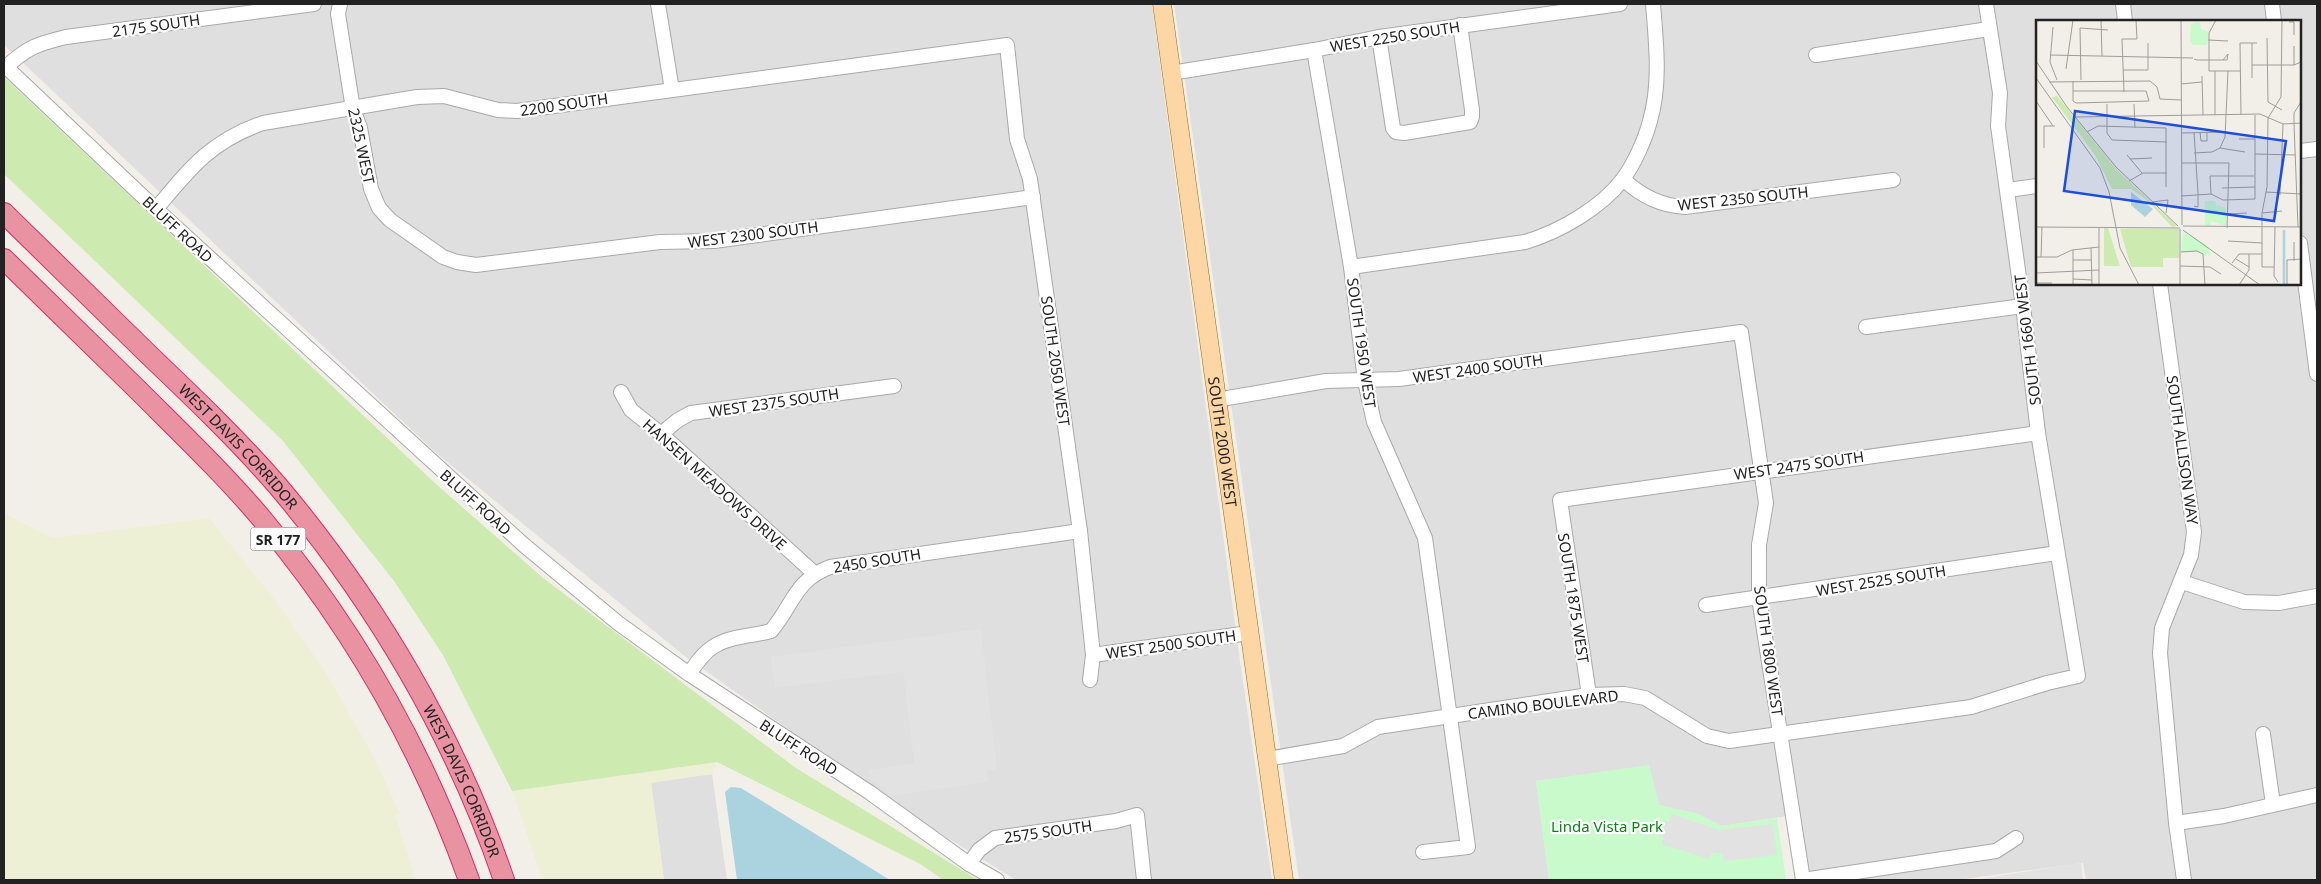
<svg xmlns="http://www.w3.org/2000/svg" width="2321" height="884" viewBox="0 0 2321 884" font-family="'Noto Sans',sans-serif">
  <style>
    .residential { fill: #e0dfdf; fill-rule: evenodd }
    .farmland { fill: #eef0d5 }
    .grass { fill: #cdebb0 }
    .park { fill: #c8facc }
    .parking { fill: #e2e2e2 }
    .water { fill: #aad3df }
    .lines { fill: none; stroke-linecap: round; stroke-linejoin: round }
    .minor-casing { stroke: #a9a9a9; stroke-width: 16 }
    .major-casing { stroke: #a06b00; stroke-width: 19 }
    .highway-casing { stroke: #dc2a67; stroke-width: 22 }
    .minor { stroke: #fff; stroke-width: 14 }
    .major { stroke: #fcd6a4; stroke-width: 18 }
    .highway { stroke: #e892a2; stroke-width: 20 }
    .labels { text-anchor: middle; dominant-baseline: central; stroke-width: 4.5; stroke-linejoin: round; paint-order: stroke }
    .shield { fill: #fff; stroke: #646464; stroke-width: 1 }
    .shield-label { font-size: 14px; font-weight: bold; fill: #222 }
    .street-label { font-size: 15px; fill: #222; stroke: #fff }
    .park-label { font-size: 15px; fill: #0c8416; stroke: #fff }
    .inset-river { fill: none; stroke: #aad3df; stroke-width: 2.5 }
    .inset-road { fill: none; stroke: #9f9d99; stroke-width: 1 }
    .view { fill: #1d4ed8; fill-opacity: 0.15; stroke: #1d4ed8; stroke-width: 2.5 }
    .inset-edge { fill: none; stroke: #222; stroke-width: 2.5 }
  </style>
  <rect width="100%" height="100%" fill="#f2efe9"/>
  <!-- residential -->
  <g class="residential">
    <polygon points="4,4 1152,4 1239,654 1272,880 1016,880 902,810 682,654 434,451 4,45"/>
    <path d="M1174,4H2317V880H2086L2083,863L1957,880H1810L1801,814L1721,826L1698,814L1659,805L1649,766L1536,781L1549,880H1299ZM2037,21H2300V284H2037Z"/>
    <polygon points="712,774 727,880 664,880 651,782"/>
  </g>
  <!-- farmland -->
  <g class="farmland">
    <polygon points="4,513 53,538 209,518 275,600 325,671 374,757 400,814 395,815 416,880 4,880"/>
    <polygon points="717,762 712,774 651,783 664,880 542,880 512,791"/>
  </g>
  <!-- grass -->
  <polygon class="grass" points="4,77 436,484 543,578 796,768 978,880 943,880 922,865 717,762 512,791 443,655 394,581 283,441 4,174"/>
  <!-- park -->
  <polygon class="park" points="1649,765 1659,805 1698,814 1721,826 1777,818 1786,880 1549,880 1536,781"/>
  <!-- parking -->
  <g class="parking">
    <polygon points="981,629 997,769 987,771 988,782 887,796 886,788 871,781 869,770 914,763 903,672 775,688 770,657"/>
    <polygon points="1671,814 1719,830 1773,824 1777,855 1724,861 1723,854 1712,852 1709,859 1662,844 1664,837 1661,834 1664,821 1669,822"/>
    <polygon points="2081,863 2083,880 1973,880"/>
  </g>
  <!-- water -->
  <polygon class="water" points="731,787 741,788 890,880 737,880 725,792"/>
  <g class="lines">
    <!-- minor casing -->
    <g class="minor-casing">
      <g id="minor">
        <polyline points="340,4 338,14 353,109 360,128 371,189 379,208 390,220 443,257 457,262 476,265 660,242 714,241 1033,197"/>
        <polyline points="658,4 672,90"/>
        <polyline points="2123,4 2125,21"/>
        <polyline points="2272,4 2274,21"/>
        <polyline points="1379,37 1393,128 1396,132 1404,133 1470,122 1472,117 1472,110 1460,25"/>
        <polyline points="1314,50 1351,267 1365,381 1374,422 1425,538 1468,847 1423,852"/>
        <polyline points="1816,55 1989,29"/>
        <polyline points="4,65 156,209 525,546 618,623 689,674 869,792 969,864 997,880"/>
        <path d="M6,67C28,47 37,44 66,37L314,4"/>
        <polyline points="1171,73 1314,50 1379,37 1620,4"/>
        <polyline points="2300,151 2317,149"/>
        <path d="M1623,179C1640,195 1661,206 1685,207L1893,180"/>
        <polyline points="2008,190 2037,186"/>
        <path d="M156,209C190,168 211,141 263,123L417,97L444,96L498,110L517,111L1007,45L1017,139L1030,179L1080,531L1093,655L1090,680"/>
        <polyline points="2300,243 2317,374"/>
        <path d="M1351,267L1525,242C1559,232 1601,208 1623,179C1634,164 1645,140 1650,121C1661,83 1656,42 1653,4"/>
        <polyline points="2160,284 2194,532 2191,555 2162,628 2160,653 2176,823 2184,880"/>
        <polyline points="1866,327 2023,306"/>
        <polyline points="621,392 631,410 661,434 814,573"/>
        <polyline points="1216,400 1326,381 1399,379 1741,332 1766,503 1759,545 1759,598 1803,880"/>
        <polyline points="661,434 678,420 691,413 894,386"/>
        <polyline points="2182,582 2244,602 2279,603 2317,596"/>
        <polyline points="1706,605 2057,553"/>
        <polyline points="1093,655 1249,633"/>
        <path d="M689,674C696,664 703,653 713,647C729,636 753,636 771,631C793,605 795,580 830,567L1080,531"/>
        <polyline points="1589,695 1560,500 2038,433"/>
        <polyline points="2263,734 2273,804"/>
        <polyline points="1267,759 1343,746 1378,727 1589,695 1624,694 1645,698 1707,736 1729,741 1971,707 2047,683 2078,676 2038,433 2023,306 1998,126 2000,93 1986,4"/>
        <polyline points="2176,823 2224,816 2317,795"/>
        <polyline points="969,864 979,850 995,838 1116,821 1137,815 1144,880"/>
        <polyline points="1803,880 1996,851 2016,838"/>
      </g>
    </g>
    <!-- major casing -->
    <g class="major-casing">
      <g id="major">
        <path id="s1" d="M1162,4L1284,880"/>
      </g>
    </g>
    <!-- highway casing -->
    <g class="highway-casing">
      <g id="highway">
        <path id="s2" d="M4,213C52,260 101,308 149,355C193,397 237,439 277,485C375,601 455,736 504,880"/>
        <path d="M4,259C49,303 94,347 139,391C181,433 224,474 262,519C352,626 422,749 469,880"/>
      </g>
    </g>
    <!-- minor -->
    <use href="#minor" class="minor"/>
    <!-- major -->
    <use href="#major" class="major"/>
    <!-- highway -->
    <use href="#highway" class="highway"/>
  </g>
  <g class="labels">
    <!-- shield labels -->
    <rect class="shield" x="250.5" y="527.5" width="55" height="23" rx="4"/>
    <g class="shield-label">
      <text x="278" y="539">SR 177</text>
    </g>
    <!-- street labels -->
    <g class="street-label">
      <text transform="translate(156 25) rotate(-8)">2175 SOUTH</text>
      <text transform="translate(1395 36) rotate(-9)">WEST 2250 SOUTH</text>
      <text transform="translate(564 104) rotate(-8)">2200 SOUTH</text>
      <text transform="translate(362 146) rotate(78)">2325 WEST</text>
      <text transform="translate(1743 198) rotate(-6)">WEST 2350 SOUTH</text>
      <text transform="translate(178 229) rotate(43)">BLUFF ROAD</text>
      <text transform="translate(753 234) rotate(-7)">WEST 2300 SOUTH</text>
      <text transform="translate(2027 340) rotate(-97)">SOUTH 1660 WEST</text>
      <text transform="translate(1362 343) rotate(82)">SOUTH 1950 WEST</text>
      <text transform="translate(1056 361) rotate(82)">SOUTH 2050 WEST</text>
      <text transform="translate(1478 368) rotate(-8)">WEST 2400 SOUTH</text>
      <text transform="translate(774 402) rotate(-8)">WEST 2375 SOUTH</text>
      <text stroke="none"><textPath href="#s1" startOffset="442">SOUTH 2000 WEST</textPath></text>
      <text stroke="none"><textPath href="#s2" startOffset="331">WEST DAVIS CORRIDOR</textPath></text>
      <text transform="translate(2183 450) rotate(82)">SOUTH ALLISON WAY</text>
      <text transform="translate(1799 465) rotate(-8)">WEST 2475 SOUTH</text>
      <text transform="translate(715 484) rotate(42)">HANSEN MEADOWS DRIVE</text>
      <text transform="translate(476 502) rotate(42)">BLUFF ROAD</text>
      <text transform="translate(877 560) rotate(-9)">2450 SOUTH</text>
      <text transform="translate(1881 580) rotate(-9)">WEST 2525 SOUTH</text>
      <text transform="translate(1574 598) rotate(81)">SOUTH 1875 WEST</text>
      <text transform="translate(1171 644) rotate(-8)">WEST 2500 SOUTH</text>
      <text transform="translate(1769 651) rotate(82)">SOUTH 1800 WEST</text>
      <text transform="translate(1543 704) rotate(-7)">CAMINO BOULEVARD</text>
      <text transform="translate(799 747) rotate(33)">BLUFF ROAD</text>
      <text stroke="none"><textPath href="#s2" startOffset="736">WEST DAVIS CORRIDOR</textPath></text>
      <text transform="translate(1048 831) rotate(-8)">2575 SOUTH</text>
    </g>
    <!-- park labels -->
    <g class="park-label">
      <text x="1607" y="826">Linda Vista Park</text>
    </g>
  </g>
  <!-- overview -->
  <g transform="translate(2036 20)">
    <rect width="265" height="265" fill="#f2efe9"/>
    <path d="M21,76L81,150L141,206L136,207L112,181L95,169H76L59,135L16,77ZM68,208H72L84,246H68ZM84,209H143V238H127V247H95Z" fill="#cdebb0"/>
    <path d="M160,2H164L165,9L173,12L171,25H157L154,20L155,4ZM169,181H179L180,185L190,188V206L175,201V206H169ZM147,212L171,225L175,236L171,234L168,237L165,232H145Z" fill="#c8facc"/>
    <path d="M95,172L117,189L109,197L95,185Z" fill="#aad3df"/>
    <path class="inset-river" d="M248,265V210"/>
    <path class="inset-road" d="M65,0L66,36M145,0L146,205M180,0L173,13V51H204M253,2H258V15M17,7L14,42L21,60M231,18L232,82L246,90M172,20L192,21M216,23V58M14,35L157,38M158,39L161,40H191L192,34L187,40M0,41L31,87L80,147L142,206M216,45H258L265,42M258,45V26M30,49L37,0M87,50H112V23M166,56L167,95M0,58L64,148L73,172L84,228L103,265M45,60L44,8L72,10M13,62L114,61L121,67L124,79L145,80M145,64L166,62M37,71H110L113,81L40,83L37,81V61M88,72L86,19H101L100,0M0,81L17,106M71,84V113L76,120L131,122M98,84L99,108M179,95V51M205,95L204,23H221M39,97L224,94L247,104L265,103M51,112L62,106L130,108V167M164,112L165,121H171V112M145,113L189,112M203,119H219M8,128V106H19M184,128L189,117L192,51M184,128L209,132M158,133L176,132L184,128M219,134L259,135M91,135L106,153M94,139L116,138M145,143H193L191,208M93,161L107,153H131M186,168L219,167M230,172L265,174M175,174L174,156H218M244,175L247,104M145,176L175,174L187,180L219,179V95M116,182L132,180L130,193M158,186L162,187V174L158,112M226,193L246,191M192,194L211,193M147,206L265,207M0,207L144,208M239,207L238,256L242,262M262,207L258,104V93L265,82M144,209V265M147,210L224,265M192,221L226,223M55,228L56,265M145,232L161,231L167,234L169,265M0,237H21L36,230L63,227M5,237L6,207M200,239L213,247M37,240H56M258,241V222M196,243L203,234H226M144,246L174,247L185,254M238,247H226V193L231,167L232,98L245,77L246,0M0,253L63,250M37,259L56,260M0,263H16M37,265V230M63,265V207M203,265L213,250V234M251,265V240L265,239"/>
    <path class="view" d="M39,91L250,121L238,201L28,171Z"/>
    <rect width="265" height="265" class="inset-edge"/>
  </g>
  <!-- border -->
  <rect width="2321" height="884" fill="none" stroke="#222222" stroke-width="10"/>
</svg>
